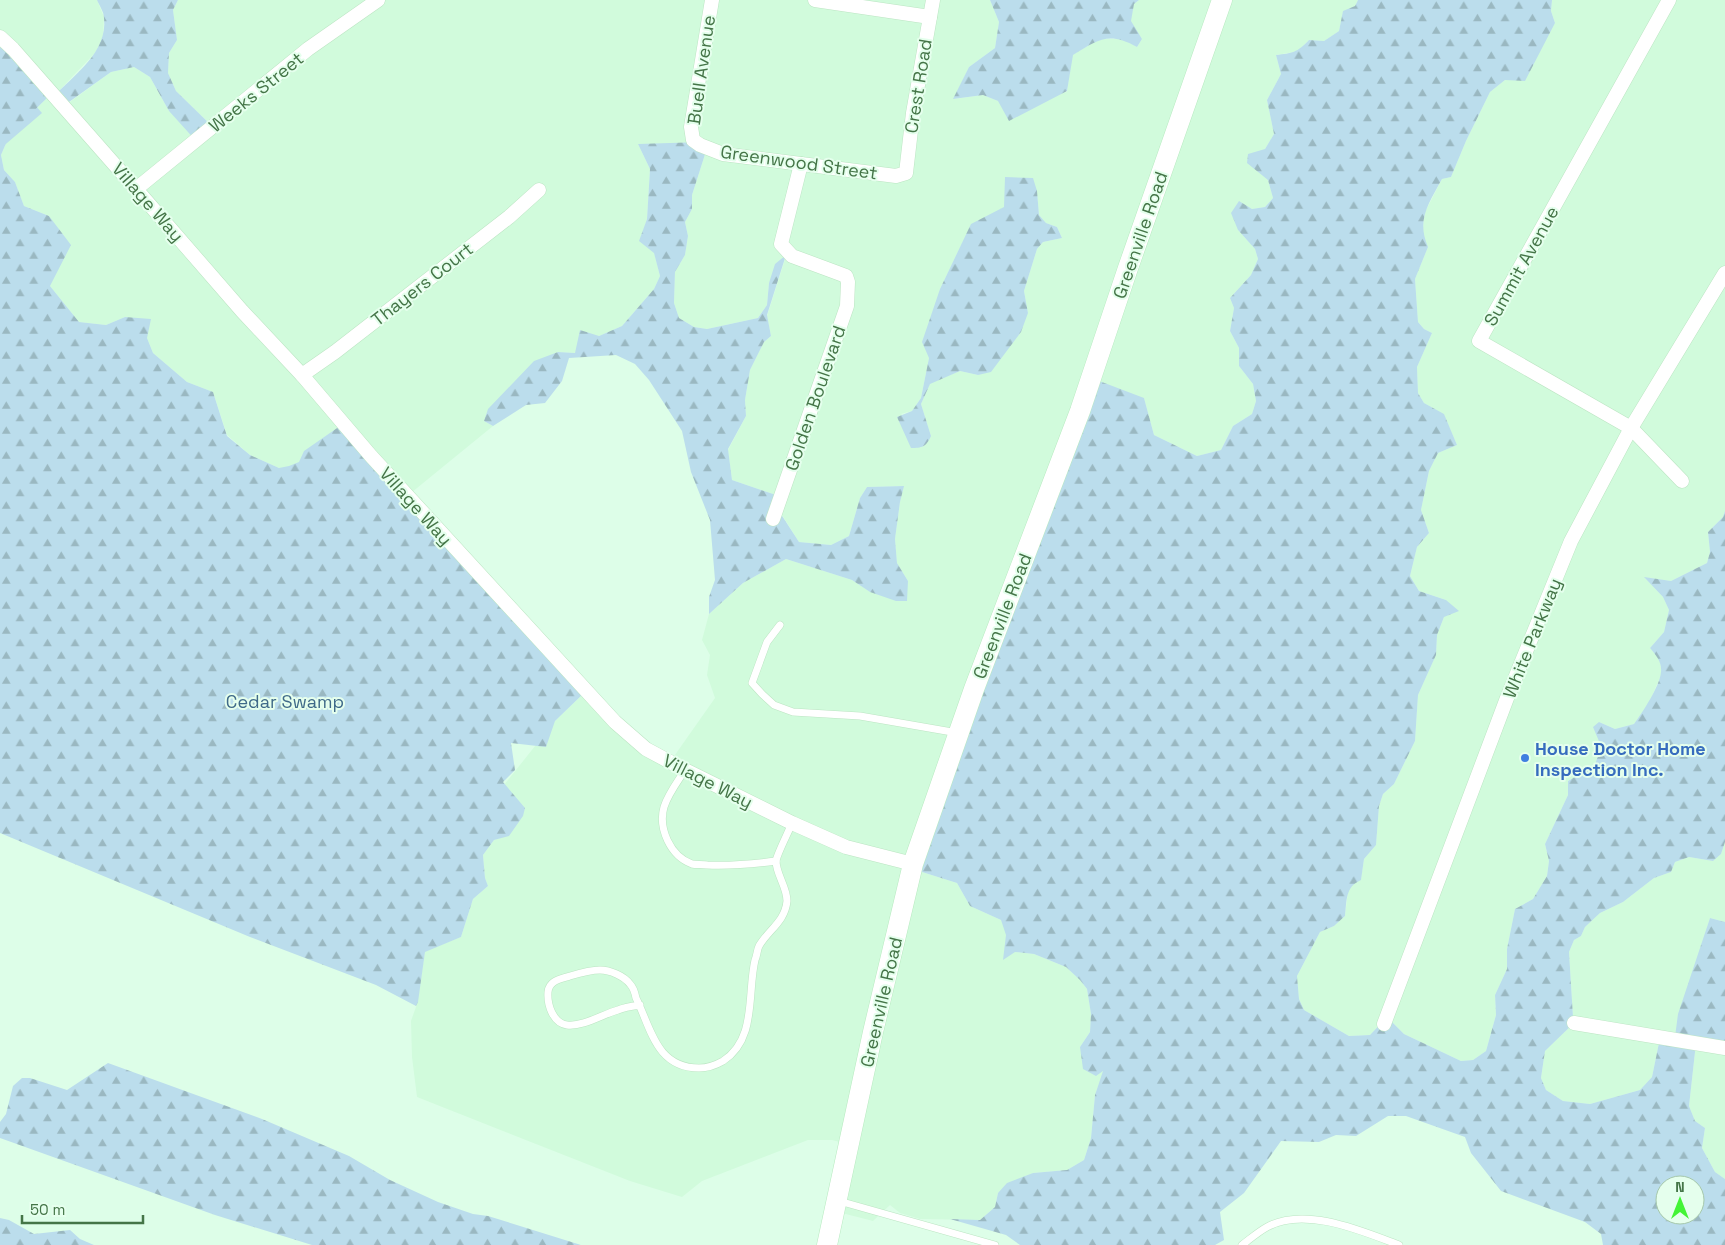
<svg xmlns="http://www.w3.org/2000/svg" width="1725" height="1245" viewBox="0 0 1725 1245" font-family="'Space Grotesk',sans-serif">
  <style>
    .residential { fill: #d1fbdc; fill-rule: evenodd }
    .green { fill: #bbddec }
    .forest { fill: url(#forest-firs); fill-rule: evenodd }
    .lines { fill: none; stroke-linecap: round; stroke-linejoin: round }
    .lane-casing { stroke: #bce5c3; stroke-width: 8 }
    .street-casing { stroke: #bce5c3; stroke-width: 15 }
    .secondary-casing { stroke: #b8eac1; stroke-width: 21 }
    .lane { stroke: #fff; stroke-width: 7 }
    .street { stroke: #fff; stroke-width: 14 }
    .secondary { stroke: #fff; stroke-width: 20 }
    .shop-dot { fill: #3f7fe0; stroke: #e5ffed; stroke-width: 2 }
    .labels { text-anchor: middle; dominant-baseline: central; stroke-width: 4; stroke-linejoin: round; paint-order: stroke }
    .street-label { font-size: 18px; fill: #447547; stroke: #e5ffed }
    .park-label { font-size: 18px; fill: #3f6a89; stroke: #e5ffed }
    .shop-label { font-size: 18px; font-weight: bold; fill: #366cbe; stroke: #e5ffed; text-anchor: start }
  </style>
  <defs>
    <pattern id="forest-firs" width="22" height="20" patternUnits="userSpaceOnUse" patternTransform="scale(1.25)"><rect width="22" height="20" fill="#bbddec"/><path d="M5 1l3.5 6h-7zM16 11l3.5 6h-7z" fill="#9ab8c1"/></pattern>
  </defs>
  <rect width="100%" height="100%" fill="#ddfee8"/>
  <!-- residential -->
  <g class="residential">
    <path d="M0,0H97L104,17L103,40L95,53L53,97L63,107L111,72L134,67L150,77L169,111L214,128L176,91L168,73L169,53L177,40L173,10L178,0H990L999,22L995,48L969,67L954,99L983,95L998,101L1067,92L1072,55L1100,39H1124L1137,47L1142,39L1130,21L1134,4L1139,0H1358L1355,6L1343,12L1339,31L1324,41L1309,40L1300,49L1294,52L1276,55L1281,74L1267,100L1274,134L1265,149L1268,180L1273,198L1265,207L1252,209L1238,202V230L1255,249L1258,259L1251,275L1230,298L1234,308L1230,331L1239,348V366L1253,384L1256,401L1252,414L1233,426L1221,450L1197,456L1154,435L1144,398L918,869L922,872L957,883L970,906L1001,920L1015,952L1034,954L1066,967L1080,980L1087,989L1091,1014L1090,1032L1080,1047L1104,1070L1095,1095L1091,1138L1084,1160L1067,1170L1033,1173L998,1193L995,1207L980,1220L920,1219L900,1213L890,1205L873,1221L838,1212L848,1144L832,1140H808L702,1181L682,1197L630,1181L417,1097L412,1057L411,1021L417,1004L425,951L461,937L473,899L488,886L485,878L483,855L494,840L509,835L504,785L555,721L583,694L670,762L715,698L707,675L710,655L702,640L709,614L743,583L786,559L852,580L870,592L908,581L897,563L895,539L900,502L903,486L867,487L860,498L849,536L831,545L799,542L777,507L776,495L732,480L728,450L746,416L745,400L750,370L764,342L771,336L767,316L786,256L769,283L767,305L758,318L707,329L694,327L679,318L674,303L675,272L685,255L688,236L685,222L692,209V195L708,145L638,144L650,169L647,219L640,241L654,252L660,276L654,289L622,326L599,336L575,353L558,352L484,421L493,426L406,497L279,468L250,455L227,435L213,392L187,382L153,353L147,338L125,317L106,325L79,322L50,286L49,216L24,206L15,182L4,170L1,155L10,134L46,99L48,94L5,50L0,47ZM1037,191L1039,215L1046,223L1057,227L1062,238L1043,242L1037,249L1024,291L1028,313L978,375L960,371L930,383L921,404L931,436L901,414L912,411L921,398L929,358L940,289L971,225Z"/>
    <polygon points="1552,0 1725,0 1725,511 1723,517 1708,532 1710,552 1707,563 1671,581 1645,578 1663,597 1669,610 1664,632 1650,648 1659,658 1662,673 1649,703 1634,724 1615,729 1599,722 1601,746 1595,765 1568,781 1568,795 1545,844 1549,861 1547,876 1533,899 1515,909 1507,949 1507,969 1495,995 1496,1015 1486,1051 1473,1060 1461,1061 1404,1034 1387,1017 1370,1035 1349,1036 1304,1010 1299,999 1297,976 1320,932 1334,926 1345,916 1348,891 1352,884 1361,879 1364,859 1376,845 1379,806 1383,794 1394,784 1415,741 1418,695 1436,655 1437,635 1444,617 1446,600 1419,591 1410,576 1417,547 1429,533 1421,510 1429,471 1438,453 1457,445 1444,415 1424,403 1418,393 1417,367 1432,333 1424,329 1418,322 1415,279 1428,247 1422,235 1425,212 1442,179 1451,177 1466,141 1490,92 1505,80 1555,23 1551,11"/>
    <polygon points="1725,842 1725,922 1710,918 1675,1037 1660,1038 1652,1077 1640,1090 1590,1104 1563,1101 1546,1090 1541,1078 1545,1051 1575,1022 1573,1017 1569,952 1574,940 1581,936 1585,927 1600,913 1623,902 1654,878 1671,872 1675,862 1689,857 1713,861 1721,854"/>
    <polygon points="1696,1043 1725,1046 1725,1179 1715,1172 1702,1148 1705,1128 1695,1121 1689,1106"/>
  </g>
  <!-- green -->
  <polygon class="green" points="0,66 42,113 0,149"/>
  <!-- forest -->
  <g class="forest">
    <path d="M97,0H178L173,10L177,40L169,53L168,73L176,91L214,128L197,142L169,111L150,77L134,67L111,72L62,107L53,97C74,75 108,52 104,18C104,12 99,5 97,0Z"/>
    <path d="M990,0H1139L1134,4L1131,21L1142,39L1137,47C1108,31 1098,40 1073,55L1067,91L1009,121L998,101L983,95L953,99L969,67L995,48L999,22Z"/>
    <path d="M1358,0H1552L1551,11L1555,23L1525,81L1505,80L1490,92L1466,141L1451,177L1442,179C1429,203 1416,220 1428,247L1415,279L1418,322L1424,329L1432,333L1417,367L1418,393L1424,403L1444,414L1457,445L1438,453L1429,471L1421,510L1429,533L1417,547L1410,576L1419,591L1446,600L1459,611L1444,617L1437,635L1436,655L1418,695L1415,741L1394,784L1383,794L1379,806L1376,845L1364,859L1361,880C1345,887 1347,900 1345,916L1334,926L1320,932L1297,976L1299,999L1304,1010L1349,1036L1370,1035L1387,1017L1404,1034L1461,1061L1473,1060L1486,1051L1496,1015L1495,995L1507,969V949L1515,909L1533,899L1547,876L1549,861L1545,844L1568,795V781L1595,765L1601,746L1593,727L1599,722L1615,729L1634,724C1642,713 1660,686 1661,672C1662,662 1656,655 1650,648L1664,632L1669,610L1663,597L1644,577L1671,581L1707,563L1710,552L1708,532L1723,517L1725,511V842L1721,854L1713,861L1689,857L1675,862L1671,872L1654,878L1623,902L1600,913L1585,927L1581,936L1574,940L1569,952L1573,1017L1575,1022L1545,1051L1541,1078L1546,1090L1563,1101L1590,1104L1640,1090L1652,1077L1660,1038L1675,1037L1678,1014L1710,918L1725,922V1046L1696,1043L1689,1106L1695,1121L1705,1128L1702,1148L1715,1172L1725,1179V1245H1603L1601,1234L1585,1222L1501,1191L1471,1153L1465,1137L1406,1116H1388L1356,1136L1336,1135L1319,1142L1281,1141L1244,1193L1220,1212L1224,1240L1215,1245H1020L1006,1235L950,1219L980,1220L995,1207L998,1193L1007,1183L1033,1173L1067,1170L1084,1160L1091,1138L1095,1095L1103,1071L1096,1076L1083,1069L1080,1047L1090,1032L1091,1014L1087,989L1080,980L1066,967L1034,954L1015,952L1003,960L1006,935L1001,920L970,906L957,883L922,872L918,870L1094,379L1144,398L1154,435L1197,456L1221,450L1233,426L1252,414L1256,401L1253,384L1239,366V348L1230,331L1234,308L1230,298L1251,275L1258,259L1255,249L1238,230L1231,213L1239,201L1252,209L1265,207L1273,198L1268,180L1247,163L1248,154L1265,149L1274,134L1267,100L1281,74L1276,55C1292,53 1297,53 1309,40L1324,41L1339,31L1343,11L1355,6ZM1665,1185H1695V1215H1665Z"/>
    <polygon points="0,47 5,50 48,94 46,99 10,134 1,155 4,170 15,182 24,206 49,216 71,245 50,286 79,322 106,325 125,317 151,319 147,338 153,353 187,382 213,392 227,436 250,455 279,468 289,466 299,462 304,451 340,426 583,694 555,721 546,747 511,743 515,770 503,782 525,808 523,816 509,836 494,840 483,855 485,878 488,886 473,899 461,937 425,952 418,1002 416,1006 376,985 250,937 0,833"/>
    <polygon points="702,142 708,145 692,195 692,209 685,222 688,236 685,255 675,272 674,303 679,318 694,327 707,329 758,318 767,305 769,283 775,264 786,255 767,315 771,336 764,342 750,370 745,400 746,416 728,449 732,480 776,495 777,508 799,542 831,545 849,536 860,498 867,487 904,486 900,502 895,539 897,563 908,581 907,601 896,601 870,592 852,580 786,559 743,583 709,614 709,597 715,580 710,520 691,472 682,431 649,380 635,364 616,355 569,358 562,381 545,403 526,405 493,426 484,421 488,409 534,361 558,352 575,353 580,330 599,336 622,326 654,289 660,276 654,253 639,241 647,219 650,169 638,144"/>
    <path d="M1005,177L1033,178L1037,191L1039,215L1046,223L1057,227L1062,238L1043,242L1037,249L1024,291L1028,313L1021,332L991,372L978,375L960,371L930,384L921,404L931,436C926,447 922,448 911,448L897,417L912,411L921,398L929,358L922,342L940,289L971,224L1004,207Z"/>
    <polygon points="108,1063 262,1119 349,1156 390,1180 438,1202 473,1214 488,1216 581,1245 312,1245 215,1215 0,1138 0,1122 6,1114 13,1086 22,1078 30,1078 67,1090"/>
    <polygon points="0,1218 9,1220 34,1234 70,1230 80,1239 94,1245 0,1245"/>
  </g>
  <g class="lines">
    <!-- lane casing -->
    <g class="lane-casing">
      <g id="lane">
        <polyline points="780,625 767,642 752,683 762,694 774,705 793,712 860,716 958,733"/>
        <path d="M685,770C678,781 668,794 664,807C658,828 670,856 692,864C696,865 703,864 707,865C730,866 753,864 776,861"/>
        <path d="M640,1005C633,1006 625,1007 618,1010C603,1014 583,1027 567,1025C553,1023 547,1005 548,992C549,980 561,979 570,976C580,973 590,970 600,970C610,970 624,976 630,984C633,987 635,993 636,998C651,1028 656,1068 699,1068C707,1068 716,1065 723,1061C757,1039 747,994 755,960C757,956 757,950 759,946C768,930 785,922 787,901C787,887 776,874 776,861C777,854 789,831 792,823"/>
        <polyline points="839,1201 995,1245"/>
        <path d="M1242,1245C1250,1239 1258,1232 1267,1227C1305,1206 1362,1231 1399,1245"/>
      </g>
    </g>
    <!-- street casing -->
    <g class="street-casing">
      <g id="street">
        <polyline points="712,0 691,127 693,140 700,145 723,154 896,176 906,173 913,113 933,0"/>
        <polyline points="815,0 930,17"/>
        <polyline points="1669,0 1479,341 1631,428 1682,481"/>
        <polyline points="0,37 13,49 136,189 242,311 302,375 371,456 615,722 646,749 685,770 792,823 846,847 913,864"/>
        <polyline points="136,189 308,49 378,0"/>
        <polyline points="302,375 335,352 509,217 539,190"/>
        <polyline points="773,519 847,306 848,282 846,276 792,256 781,244 801,164"/>
        <polyline points="1574,1023 1725,1048"/>
        <polyline points="1384,1024 1507,698 1571,541 1631,428 1725,273"/>
      </g>
    </g>
    <!-- secondary casing -->
    <g class="secondary-casing">
      <polyline id="secondary" points="827,1245 873,1032 913,864 974,689 1080,411 1128,268 1222,0"/>
    </g>
    <!-- lane -->
    <use href="#lane" class="lane"/>
    <!-- street -->
    <use href="#street" class="street"/>
    <!-- secondary -->
    <use href="#secondary" class="secondary"/>
  </g>
  <!-- markers -->
  <circle class="shop-dot" cx="1525" cy="758" r="5"/>
  <g class="labels">
    <!-- street labels -->
    <g class="street-label">
      <text transform="translate(701 70) rotate(-82)">Buell Avenue</text>
      <text transform="translate(918 86) rotate(-81)">Crest Road</text>
      <text transform="translate(256 92) rotate(-39)">Weeks Street</text>
      <text transform="translate(799 162) rotate(8)">Greenwood Street</text>
      <text transform="translate(148 202) rotate(49)">Village Way</text>
      <text transform="translate(1140 235) rotate(-71)">Greenville Road</text>
      <text transform="translate(1521 266) rotate(-61)">Summit Avenue</text>
      <text transform="translate(422 284) rotate(-38)">Thayers Court</text>
      <text transform="translate(815 398) rotate(-71)">Golden Boulevard</text>
      <text transform="translate(416 506) rotate(48)">Village Way</text>
      <text transform="translate(1002 616) rotate(-69)">Greenville Road</text>
      <text transform="translate(1532 638) rotate(-68)">White Parkway</text>
      <text transform="translate(708 781) rotate(27)">Village Way</text>
      <text transform="translate(881 1002) rotate(-77)">Greenville Road</text>
    </g>
    <!-- park labels -->
    <g class="park-label">
      <text x="285" y="701">Cedar Swamp</text>
    </g>
    <!-- shop labels -->
    <g class="shop-label">
      <text x="1535" y="748">House Doctor Home<tspan x="1535" dy="21">Inspection Inc.</tspan></text>
    </g>
  </g>
  <!-- north arrow -->
  <g transform="translate(1680 1200)"><circle r="24" fill="#e5ffed" stroke="#a5c8ab"/>
  <path d="M0-4L9 19L0 12L-9 19Z" fill="#43f436"/>
  <text y="-8" font-size="14" font-weight="bold" text-anchor="middle" fill="#447547">N</text>
  </g>
  <!-- scale -->
  <path d="M22 1215v8h121v-8" fill="none" stroke="#447547" stroke-width="2.5"/>
  <text x="30" y="1215" font-size="15" fill="#447547" stroke="#e5ffed" stroke-width="4" paint-order="stroke">50 m</text>
</svg>
